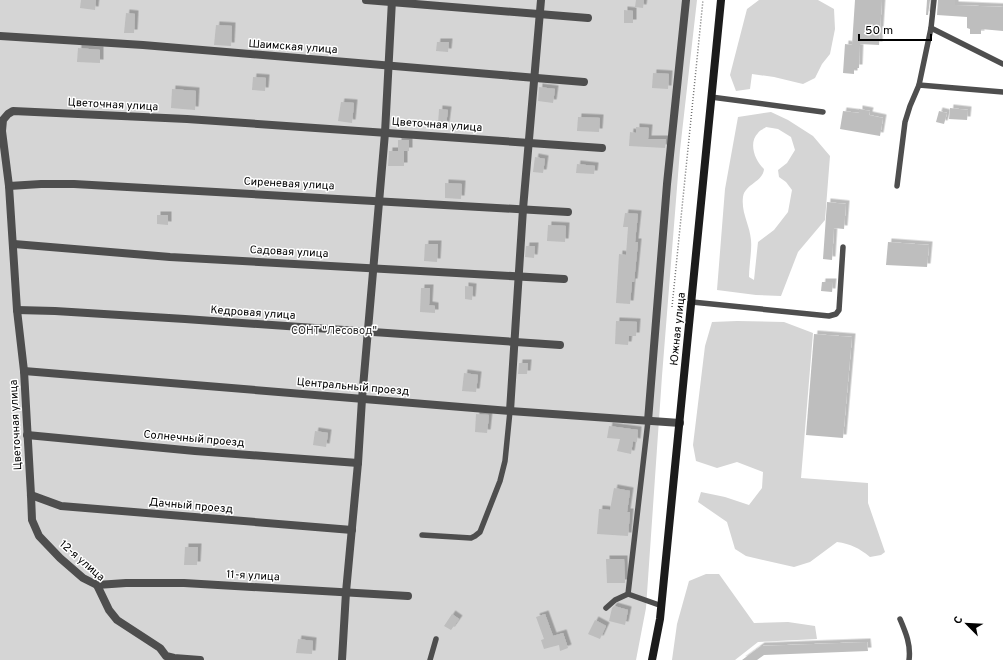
<svg xmlns="http://www.w3.org/2000/svg" width="1003" height="660" viewBox="0 0 1003 660" font-family="Overpass,sans-serif">
  <style>
    .green { fill: #d5d5d5; fill-rule: evenodd }
    .building { fill: #bebebe; filter: url(#shadow) }
    .lines { fill: none; stroke-linecap: round; stroke-linejoin: round }
    .path { stroke: #707070; stroke-width: 1.5; stroke-dasharray: 1 2; stroke-linecap: butt }
    .lane { stroke: #4e4e4e; stroke-width: 5.5 }
    .street { stroke: #4e4e4e; stroke-width: 8 }
    .secondary { stroke: #1b1b1b; stroke-width: 8 }
    .labels { text-anchor: middle; dominant-baseline: central; stroke-width: 3; stroke-linejoin: round; paint-order: stroke }
    .street-label { font-size: 11px; fill: #000; stroke: #fff }
    .park-label { font-size: 11px; fill: #2c2c2c; stroke: #fff }
  </style>
  <defs>
    <filter id="shadow"><feDropShadow dx="3.5" dy="-3.5" stdDeviation="0" flood-color="#0004"/></filter>
  </defs>
  <rect width="100%" height="100%" fill="#fff"/>
  <!-- green -->
  <g class="green">
    <polygon points="0,0 697,0 680,150 662,376 646,608 636,660 0,660"/>
    <polygon points="759,0 818,0 834,9 835,29 830,54 822,64 815,78 803,84 774,77 752,74 750,89 736,91 730,75 747,9"/>
    <path d="M771,112L788,120L813,136L830,156L825,220L798,252L781,296L756,295L717,290L725,189L738,117ZM766,127L778,129L791,137L795,150L787,163L778,170L779,177L786,182L792,190L788,212L774,230L758,242L754,280L749,277C749,265 752,251 751,240C750,225 741,213 743,197C745,184 763,182 764,169C755,161 748,143 758,133C759,130 764,129 766,127Z"/>
    <path d="M737,321L784,322L813,333L801,478L868,483V503L885,552L881,555L870,557C859,548 851,544 837,542L810,562L794,567L746,556L735,549L727,522L698,502L701,492L725,497L749,505L762,488L763,472L737,462L717,468L696,461L693,445L705,346L712,322Z"/>
    <polygon points="706,574 719,574 754,623 788,622 815,626 817,639 758,642 735,660 672,660 677,624 689,581"/>
  </g>
  <!-- building -->
  <g class="building">
    <polygon points="81,0 96,0 95,10 80,8"/>
    <polygon points="636,0 644,0 643,8 635,7"/>
    <polygon points="855,0 882,0 879,45 860,44 859,68 854,68 854,74 843,73 845,44 852,45"/>
    <polygon points="927,0 930,0 928,15 926,15"/>
    <polygon points="938,0 955,0 955,5 1003,7 1003,31 981,29 981,34 970,34 970,29 967,28 967,17 937,15"/>
    <polygon points="624,10 633,11 633,23 624,23"/>
    <polygon points="126,13 135,14 134,33 124,33"/>
    <polygon points="216,25 232,26 231,46 214,45"/>
    <polygon points="437,42 449,42 448,52 436,51"/>
    <polygon points="78,48 100,50 100,63 77,62"/>
    <polygon points="653,73 669,74 668,89 652,88"/>
    <polygon points="253,77 266,78 265,91 252,90"/>
    <polygon points="539,87 555,89 553,103 538,101"/>
    <polygon points="172,89 196,91 195,110 171,108"/>
    <polygon points="341,102 354,103 352,123 338,121"/>
    <polygon points="950,108 968,110 967,120 949,119"/>
    <polygon points="439,109 448,110 446,125 438,124"/>
    <polygon points="859,109 870,111 869,115 883,118 880,136 840,129 843,111 859,113"/>
    <polygon points="939,111 947,113 944,124 936,122"/>
    <polygon points="578,117 600,118 599,132 577,131"/>
    <polygon points="636,127 649,128 648,139 666,139 665,148 629,146 630,132 636,133"/>
    <polygon points="398,140 409,140 409,151 404,151 404,166 388,166 389,151 398,151"/>
    <polygon points="535,157 545,159 543,173 533,172"/>
    <polygon points="577,164 595,166 594,174 576,173"/>
    <polygon points="445,183 462,184 461,199 445,198"/>
    <polygon points="827,202 846,204 844,229 834,228 832,260 823,259"/>
    <polygon points="625,213 638,214 635,242 638,242 634,282 632,282 630,304 616,303 619,254 626,255 628,227 623,227"/>
    <polygon points="157,215 168,215 168,225 157,224"/>
    <polygon points="548,225 566,226 565,242 547,241"/>
    <polygon points="888,242 929,245 927,267 886,265"/>
    <polygon points="425,244 438,244 437,262 424,261"/>
    <polygon points="526,246 535,246 534,258 525,257"/>
    <polygon points="822,282 833,282 832,292 821,291"/>
    <polygon points="465,286 473,287 472,300 465,299"/>
    <polygon points="421,288 430,288 429,305 435,306 435,313 420,312"/>
    <polygon points="616,321 637,322 636,336 629,336 628,345 615,344"/>
    <polygon points="814,334 852,337 843,438 806,435"/>
    <polygon points="519,363 528,363 527,374 518,374"/>
    <polygon points="464,373 478,375 476,392 462,391"/>
    <polygon points="476,414 489,415 487,433 475,432"/>
    <polygon points="609,426 638,430 637,442 633,441 631,454 617,451 620,439 607,438"/>
    <polygon points="315,431 328,433 326,447 313,445"/>
    <polygon points="614,488 630,491 627,512 630,512 628,536 597,534 599,509 610,510"/>
    <polygon points="185,547 198,547 197,565 184,565"/>
    <polygon points="606,559 624,559 625,583 607,583"/>
    <polygon points="614,606 628,610 625,625 609,621 612,608"/>
    <polygon points="452,614 459,619 451,630 444,626"/>
    <polygon points="545,614 553,636 563,633 568,648 560,651 559,645 544,649 541,640 544,639 536,617"/>
    <polygon points="595,620 606,626 600,639 588,634"/>
    <polygon points="298,639 313,641 312,654 296,653"/>
    <polygon points="867,642 868,651 764,655 757,660 742,660 761,646"/>
  </g>
  <g class="lines">
    <!-- path -->
    <polyline class="path" points="672,307 703,0"/>
    <!-- lane -->
    <g class="lane">
      <polyline points="931,28 934,0"/>
      <polyline points="919,85 1003,92"/>
      <polyline points="711,97 823,112"/>
      <polyline points="897,186 905,122 910,106 919,85 931,28 1003,64"/>
      <polyline points="692,302 829,316 836,314 839,310 843,247"/>
      <polyline points="422,535 471,538 475,536 480,532 500,481 505,461 510,411"/>
      <polyline points="628,594 662,606"/>
      <polyline points="606,608 615,600 628,594 648,421"/>
      <path d="M900,619C906,633 911,645 909,660"/>
      <polyline points="430,660 436,639"/>
    </g>
    <!-- street -->
    <g class="street">
      <polyline points="366,0 588,18"/>
      <polyline points="0,36 143,45 584,82"/>
      <polyline points="9,186 41,184 74,184 568,212"/>
      <polyline points="14,244 170,257 564,279"/>
      <polyline points="17,310 55,311 185,319 560,345"/>
      <polyline points="24,371 510,411 680,423"/>
      <polyline points="510,411 523,209 541,0"/>
      <polyline points="648,421 667,184 686,0"/>
      <polyline points="27,435 195,451 358,463"/>
      <polyline points="31,495 61,506 352,530"/>
      <polyline points="97,585 126,583 184,583 408,596"/>
      <polyline points="200,660 174,658 166,656 160,648 117,620 109,610 97,585 83,578 60,558 39,536 32,520 31,495 24,371 17,310 9,186 2,131 3,120 8,114 13,111 187,119 602,148"/>
      <polyline points="342,660 346,592 358,463 362,399 385,133 392,0"/>
    </g>
    <!-- secondary -->
    <polyline class="secondary" points="652,660 660,619 721,0"/>
  </g>
  <g class="labels">
    <!-- street labels -->
    <g class="street-label">
      <text transform="translate(293 47) rotate(4)">Шаимская улица</text>
      <text transform="translate(113 105) rotate(3)">Цветочная улица</text>
      <text transform="translate(437 125) rotate(4)">Цветочная улица</text>
      <text transform="translate(289 184) rotate(3)">Сиреневая улица</text>
      <text transform="translate(289 252) rotate(3)">Садовая улица</text>
      <text transform="translate(253 313) rotate(4)">Кедровая улица</text>
      <text transform="translate(678 329) rotate(-84)">Южная улица</text>
      <text transform="translate(353 387) rotate(5)">Центральный проезд</text>
      <text transform="translate(16 425) rotate(-93)">Цветочная улица</text>
      <text transform="translate(194 439) rotate(5)">Солнечный проезд</text>
      <text transform="translate(191 506) rotate(5)">Дачный проезд</text>
      <text transform="translate(82 561) rotate(41)">12-я улица</text>
      <text transform="translate(253 576) rotate(3)">11-я улица</text>
    </g>
    <!-- park labels -->
    <g class="park-label">
      <text x="334" y="331">СОНТ "Лесовод"</text>
    </g>
  </g>
  <!-- north arrow -->
  <g transform="translate(967 624) rotate(294)" stroke="#ffffff" stroke-width="3" paint-order="stroke">
  <path d="M0-3L7 15L0 10L-7 15Z" fill="#000000"/>
  <text y="-6" font-size="11" font-weight="bold" text-anchor="middle" fill="#000000">С</text>
  </g>
  <!-- scale -->
  <path d="M859 34v6h72v-6" fill="none" stroke="#000000" stroke-width="2"/>
  <text x="865" y="34" font-size="12" fill="#000000" stroke="#ffffff" stroke-width="3" paint-order="stroke">50 m</text>
</svg>
